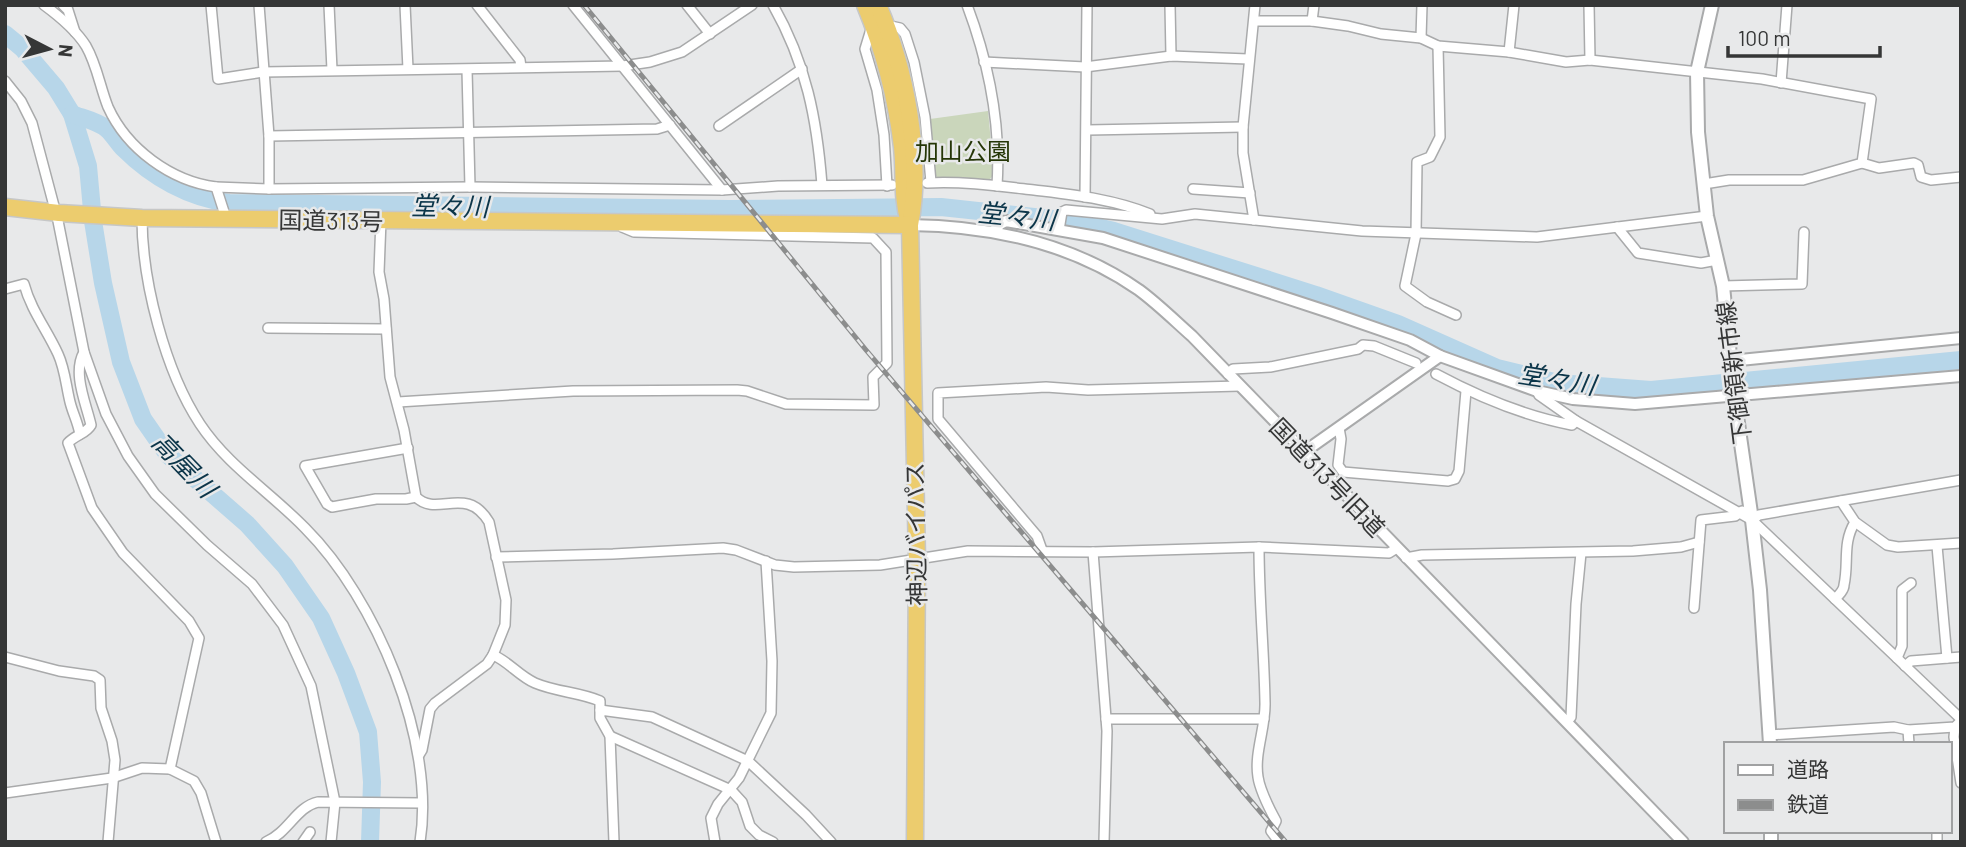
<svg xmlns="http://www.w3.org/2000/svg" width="1966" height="847" viewBox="0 0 1966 847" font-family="Barlow,'Noto Sans JP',sans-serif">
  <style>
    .green { fill: #cad6bb }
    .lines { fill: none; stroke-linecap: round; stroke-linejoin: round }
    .river { stroke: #b7d6e9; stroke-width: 18 }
    .minor-casing { stroke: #a9aaab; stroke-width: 12 }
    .tertiary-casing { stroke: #a9aaab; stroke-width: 14 }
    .secondary-casing { stroke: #a9aaab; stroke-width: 16 }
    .trunk-casing { stroke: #c6c7c7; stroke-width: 19 }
    .minor { stroke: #fff; stroke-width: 9 }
    .tertiary { stroke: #fff; stroke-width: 10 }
    .secondary { stroke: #fff; stroke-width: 12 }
    .trunk { stroke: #eccc6e; stroke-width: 16 }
    .rail-casing { stroke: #8c8d8d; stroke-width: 5 }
    .rail { stroke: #e8e9ea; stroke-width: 2.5; stroke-dasharray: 8; stroke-linecap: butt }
    .labels { text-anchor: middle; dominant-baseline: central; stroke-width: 5; stroke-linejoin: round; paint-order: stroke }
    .park-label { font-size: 24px; fill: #253607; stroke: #e8e9ea }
    .street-label { font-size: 24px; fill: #353636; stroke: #e8e9ea }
    .water-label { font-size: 26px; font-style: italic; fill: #0c364a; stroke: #e8e9ea }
  </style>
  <rect width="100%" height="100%" fill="#e8e9ea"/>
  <!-- green -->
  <polygon class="green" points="988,111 994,174 987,183 940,180 935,175 930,119"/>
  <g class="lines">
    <!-- river -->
    <g class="river">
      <polyline points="5,34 22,48 56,88 72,114 88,166 93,221 103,283 121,362 143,419 168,455 247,524 285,566 321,618 346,673 368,732 372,782 370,842"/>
      <path d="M72,114C82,118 98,121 107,129C113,134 118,143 124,149C152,177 189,198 229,203L729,209L941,207L1072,221L1114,231L1316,295L1398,324L1497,368L1558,383L1651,390L1961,360"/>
    </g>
    <!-- minor casing -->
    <g class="minor-casing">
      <g id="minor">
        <path d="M44,5C59,16 76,30 86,46C97,65 100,87 108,107C127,149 171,181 216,187L226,218"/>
        <polyline points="63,5 68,10 75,32"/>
        <polyline points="211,5 218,79 263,72 623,66 650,62 682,52 752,5"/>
        <polyline points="259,5 269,136 269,189"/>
        <polyline points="329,5 332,70"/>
        <polyline points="405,5 408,69"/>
        <polyline points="477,5 520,60 521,67"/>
        <polyline points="573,5 722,190"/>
        <polyline points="687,5 710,34"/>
        <path d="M773,5C806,63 817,119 822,185"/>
        <path d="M967,5C988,61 1001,125 997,186"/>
        <polyline points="1170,5 1171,56"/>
        <polyline points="1589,5 1590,60"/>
        <polyline points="1255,21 1312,21 1348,26 1381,34 1421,38 1438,46 1509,52 1566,62 1590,60 1762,79 1871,99 1862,163 1803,180 1729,180 1704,184"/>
        <polyline points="1312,21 1314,5"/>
        <polyline points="886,25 900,28 905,34 914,62 925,117 931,182"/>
        <polyline points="872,26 865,49 877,90 884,135 887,186"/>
        <polyline points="1421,38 1422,5"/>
        <polyline points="1438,46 1440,137 1430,157 1417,162 1416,234 1405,286 1427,302 1456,315"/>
        <polyline points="1509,52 1514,5"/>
        <polyline points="984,62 1085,67 1171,56 1248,59"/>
        <polyline points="467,70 470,187"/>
        <polyline points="5,81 21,101 32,123 58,221 84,352 106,414 128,456 155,494 207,545 252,584 283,625 311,686 335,802 331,842"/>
        <polyline points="1781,83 1787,5"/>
        <polyline points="719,126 802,69"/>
        <polyline points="1088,130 1243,127"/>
        <polyline points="269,136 657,129 670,125"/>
        <polyline points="1862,163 1879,168 1914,163 1918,165 1921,177 1931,180 1961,177"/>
        <path d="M927,183C962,181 999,186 1034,190C1074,195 1113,199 1150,214"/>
        <polyline points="216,187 269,189 470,187 722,190 778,186 892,185"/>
        <polyline points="1193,189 1250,193"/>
        <polyline points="1085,197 1087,5"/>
        <path d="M142,218C142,281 165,371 200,424C227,465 271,493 305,528C376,599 436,741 420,842"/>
        <path d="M381,220L379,272L384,299L390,377L404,430L416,497C437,518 466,484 489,522L506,600L505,625L493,655L487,664L435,703L430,709L422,750L419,755"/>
        <polyline points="1254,220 1243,153 1243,127 1255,5"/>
        <polyline points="1617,227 1638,253 1701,263 1717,260"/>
        <polyline points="1059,230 1062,212 1066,210 1162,219 1195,214 1362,231 1537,237 1707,216"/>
        <polyline points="1723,286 1802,284 1804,232"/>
        <path d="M5,289L24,284C31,310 47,330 58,354C65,369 66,386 70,402C73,414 77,420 80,434"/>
        <polyline points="268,328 386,329"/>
        <path d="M84,352C72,373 86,403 91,425C86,434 75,435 68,443L92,508L123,553L189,621L199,638L170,769"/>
        <polyline points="1228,374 1233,369 1270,367 1358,349 1363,345 1374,346 1416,363"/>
        <path d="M1436,374C1479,397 1524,416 1572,425L1576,421"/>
        <polyline points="1537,391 1539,395 1576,421 1752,520 1961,719"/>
        <polyline points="398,402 573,391 737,390 747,391 786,404 874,405 873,377 887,363 886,252 873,238 634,232 622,227"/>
        <polyline points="1339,428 1341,439 1338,465 1343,472 1448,481 1455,479 1459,471 1466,391"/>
        <polyline points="408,448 305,466 327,504 332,507 376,499 406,499 416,497"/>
        <polyline points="1841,501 1855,522 1887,545 1898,547 1961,543"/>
        <polyline points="1752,520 1759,515 1961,480"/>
        <polyline points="1937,546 1947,658"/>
        <path d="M1259,547C1259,599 1264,650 1265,702C1266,727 1254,753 1258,777C1260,791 1269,808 1276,821L1271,831L1279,842"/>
        <polyline points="1042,550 1037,536 938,419 938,393 1046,387 1088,390 1240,386"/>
        <polyline points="1093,552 1107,731 1104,842"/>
        <polyline points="496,557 613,554 723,548 736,550 775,565 794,567 880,565 968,551 1093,552 1259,547 1389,553 1397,548"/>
        <polyline points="1406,558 1422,555 1633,551 1681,547 1699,542"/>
        <path d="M1835,599C1839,595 1844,590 1844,585C1849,563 1842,543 1855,522"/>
        <polyline points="1694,608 1701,520 1735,516 1742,511"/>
        <path d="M493,655C508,661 519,676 535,683C556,692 579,692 600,701V718L610,736L614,842"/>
        <polyline points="5,657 59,671 94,676 100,680 101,708 112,741 115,760 108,842"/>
        <polyline points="1897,658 1902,646 1902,590 1911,583"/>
        <polyline points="1905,666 1911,661 1961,657"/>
        <polyline points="600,710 652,717 748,761 806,815 831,842"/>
        <polyline points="1106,719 1264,719"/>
        <polyline points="1567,722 1571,717 1576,604 1581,553"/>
        <polyline points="1955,727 1954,737 1961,783"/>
        <polyline points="1908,730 1909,744"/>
        <polyline points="1770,735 1894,727 1908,730 1955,727 1961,721"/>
        <polyline points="610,736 731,790 742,802 750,826 759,835 773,842"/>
        <polyline points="5,793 112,778 142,768 170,769 194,781 201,793 216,842"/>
        <path d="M266,842C289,832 296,807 318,802L421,803"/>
        <polyline points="303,842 310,832"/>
        <polyline points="715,842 711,818 718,804 739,778 771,713 772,661 766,561"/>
        <polyline points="1937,842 1937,831"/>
      </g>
    </g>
    <!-- tertiary casing -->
    <g class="tertiary-casing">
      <g id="tertiary">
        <path d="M910,225C990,226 1072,243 1139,290C1158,304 1175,321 1192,336L1683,842"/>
        <polyline points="994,231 1000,224 1006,221 1103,238 1332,313 1410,340 1440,356 1537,391 1573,399 1635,404 1961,376"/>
        <polyline points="1730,361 1961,338"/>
        <polyline points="1304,452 1440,356"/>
      </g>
    </g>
    <!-- secondary casing -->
    <g class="secondary-casing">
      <g id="secondary">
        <polyline points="1712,5 1697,72 1698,132 1707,216 1723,286 1734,395 1752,520 1760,590 1770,744"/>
        <polyline points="1771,831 1771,842"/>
      </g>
    </g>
    <!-- trunk casing -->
    <g class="trunk-casing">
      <g id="trunk">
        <path d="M865,5C884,51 896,98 902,147C905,176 901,194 909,223"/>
        <path d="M878,5C906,69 923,157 910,225L917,561L915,842"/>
        <polyline points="5,207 59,213 142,218 910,225"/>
      </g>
    </g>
    <!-- minor -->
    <use href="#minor" class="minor"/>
    <!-- tertiary -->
    <use href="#tertiary" class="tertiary"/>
    <!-- secondary -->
    <use href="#secondary" class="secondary"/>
    <!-- trunk -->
    <use href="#trunk" class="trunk"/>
    <!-- rail casing -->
    <g class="rail-casing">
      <polyline id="rail" points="584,5 866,350 1286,842"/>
    </g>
    <!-- rail -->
    <use href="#rail" class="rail"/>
  </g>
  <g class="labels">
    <!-- park labels -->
    <g class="park-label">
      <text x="963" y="150">加山公園</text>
    </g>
    <!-- street labels -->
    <g class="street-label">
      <text transform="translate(331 220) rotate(1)">国道313号</text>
      <text transform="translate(1733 373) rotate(-97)">下御領新市線</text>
      <text transform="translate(1328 477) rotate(46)">国道313号旧道</text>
      <text transform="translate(915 534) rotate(-91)">神辺バイパス</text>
    </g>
    <!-- water labels -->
    <g class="water-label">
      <text transform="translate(450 205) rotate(1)">堂々川</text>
      <text transform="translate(1017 215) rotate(6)">堂々川</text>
      <text transform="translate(1557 378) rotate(9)">堂々川</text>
      <text transform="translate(185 464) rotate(46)">高屋川</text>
    </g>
  </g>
  <!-- border -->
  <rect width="1966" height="847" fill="none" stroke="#353636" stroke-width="14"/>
  <!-- legend -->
  <rect x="1724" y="742" width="228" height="91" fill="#e8e9ea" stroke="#a0a1a2" stroke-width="2"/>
  <rect x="1738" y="765" width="35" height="10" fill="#ffffff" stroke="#a0a1a2" stroke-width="2"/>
  <text x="1787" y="777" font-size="21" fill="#353636">道路</text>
  <rect x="1738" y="800" width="35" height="10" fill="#8c8d8d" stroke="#a0a1a2" stroke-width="2"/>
  <text x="1787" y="812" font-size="21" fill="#353636">鉄道</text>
  <!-- north arrow -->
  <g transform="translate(49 49) rotate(96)" stroke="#e8e9ea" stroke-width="5" paint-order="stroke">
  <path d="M0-5L12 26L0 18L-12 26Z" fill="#353636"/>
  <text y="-10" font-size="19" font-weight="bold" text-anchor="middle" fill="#353636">N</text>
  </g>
  <!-- scale -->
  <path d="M1728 46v10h152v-10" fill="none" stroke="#353636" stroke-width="3.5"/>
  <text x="1738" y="46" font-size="21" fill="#353636" stroke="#e8e9ea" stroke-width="5" paint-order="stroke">100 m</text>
</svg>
